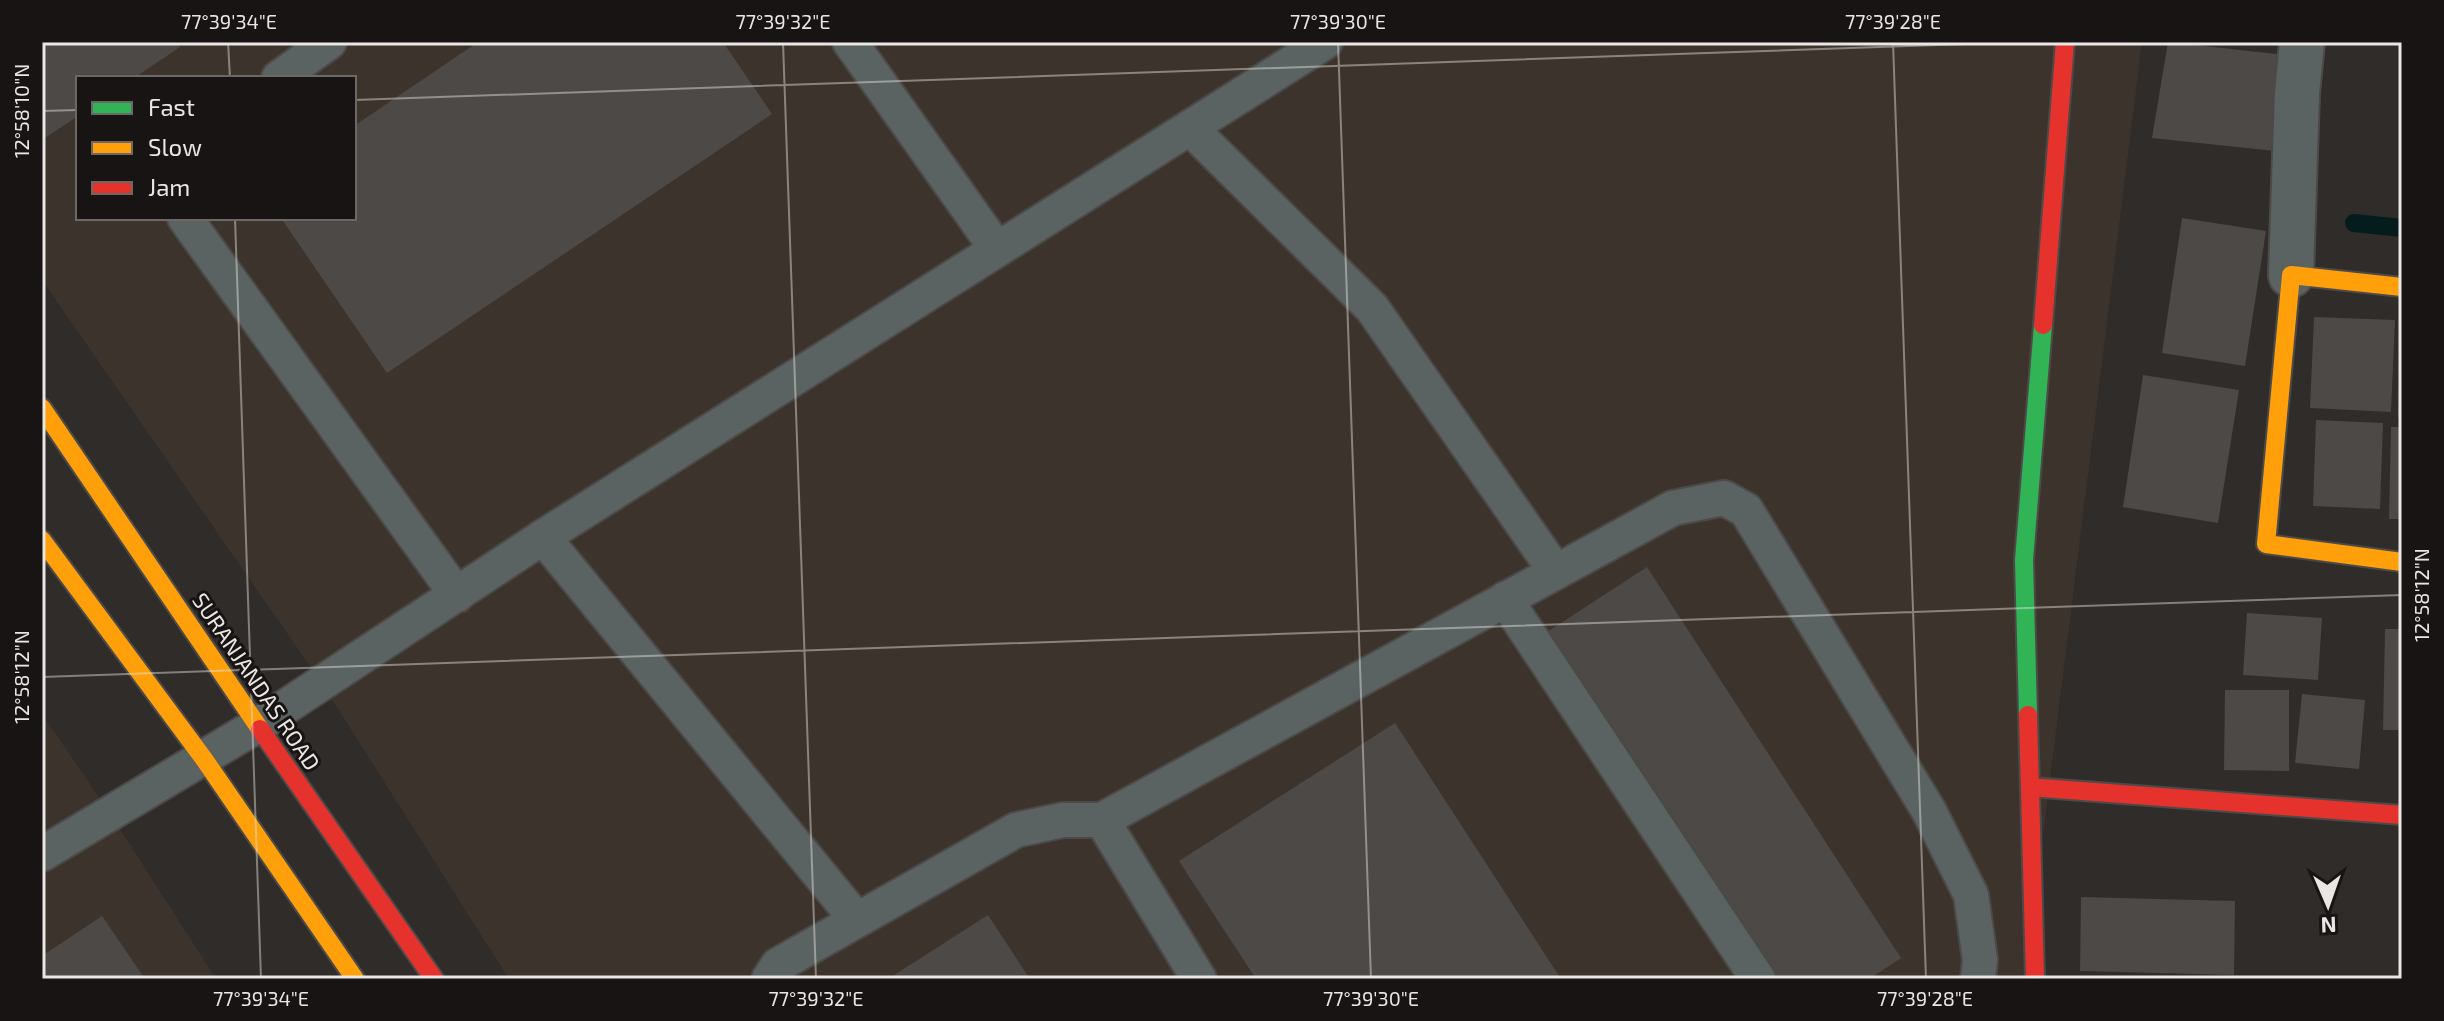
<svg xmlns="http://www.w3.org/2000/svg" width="2444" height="1021" viewBox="0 0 2444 1021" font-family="'Exo 2',sans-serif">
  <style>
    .built { fill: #3d332d; fill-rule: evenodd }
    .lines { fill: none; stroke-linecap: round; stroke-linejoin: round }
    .stream { stroke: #041d1c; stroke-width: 18 }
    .building { fill: #4c4947 }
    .lane-casing { stroke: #4c4a48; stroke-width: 38 }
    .street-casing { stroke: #4c4a48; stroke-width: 48 }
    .fast-casing { stroke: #4c4a48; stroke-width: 22 }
    .slow-casing { stroke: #4c4a48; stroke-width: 22 }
    .jam-casing { stroke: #4c4a48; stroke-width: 22 }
    .lane { stroke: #5a6361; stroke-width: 34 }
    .street { stroke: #5a6361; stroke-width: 44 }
    .fast { stroke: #30b455; stroke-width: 18 }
    .slow { stroke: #ff9f0a; stroke-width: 18 }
    .jam { stroke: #e5322d; stroke-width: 18 }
    .ticks { fill: none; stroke: #eae6e3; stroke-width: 2; stroke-opacity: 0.45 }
    .labels { text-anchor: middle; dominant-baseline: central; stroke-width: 6; stroke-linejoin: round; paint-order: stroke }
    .street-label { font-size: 22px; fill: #eae6e3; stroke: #171413 }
    .neatline { fill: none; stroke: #eae6e3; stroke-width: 3 }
    .ticks-label { font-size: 20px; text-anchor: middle; fill: #eae6e3 }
  </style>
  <rect width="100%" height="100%" fill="#2f2c29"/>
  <!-- built -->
  <g class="built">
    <path d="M42,42H2142L2025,979H509L321,682L42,280ZM78,78H354V218H78Z"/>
    <polygon points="42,714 109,812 216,979 42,979"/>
  </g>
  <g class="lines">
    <!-- stream -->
    <polyline class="stream" points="2354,223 2402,228"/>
  </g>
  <!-- building -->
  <g class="building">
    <polygon points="42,42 177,42 180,47 134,78 78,78 78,116 42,140"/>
    <polygon points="478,42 723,42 772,114 387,373 281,218 354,218 354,126"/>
    <polygon points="2168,42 2295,56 2284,152 2152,138"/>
    <polygon points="2182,218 2266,231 2245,366 2162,353"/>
    <polygon points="2314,317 2395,320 2391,412 2310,408"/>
    <polygon points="2143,375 2239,390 2218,523 2123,507"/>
    <polygon points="2399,382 2402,382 2402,418 2398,417"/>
    <polygon points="2316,420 2383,423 2380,509 2313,506"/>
    <polygon points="2391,427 2402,427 2402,519 2389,519"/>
    <polygon points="1647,567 1901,958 1869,979 1768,979 1544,634"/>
    <polygon points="2247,613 2322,618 2318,680 2243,675"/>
    <polygon points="2385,629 2402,629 2402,730 2383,730"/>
    <polygon points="2225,690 2289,690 2289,771 2224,770"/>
    <polygon points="2302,694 2365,700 2359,769 2295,763"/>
    <polygon points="1395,723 1561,979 1256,979 1179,861"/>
    <polygon points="2081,897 2235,901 2234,975 2080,971"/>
    <polygon points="988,915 1030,979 888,979"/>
    <polygon points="102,916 145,979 42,979 42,956"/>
  </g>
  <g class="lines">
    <!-- lane casing -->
    <g class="lane-casing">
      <g id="lane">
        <polyline points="850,42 997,249"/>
        <polyline points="279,78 329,42"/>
        <polyline points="1190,128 1372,308 1556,572"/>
        <polyline points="185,218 457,595"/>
        <polyline points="543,537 857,920"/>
        <polyline points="1505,599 1758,979"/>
        <polyline points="1102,820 1199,979"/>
        <polyline points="42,854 258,725 543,537 1325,42"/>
        <polyline points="769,979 778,965 1016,830 1063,820 1102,820 1673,508 1724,498 1746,510 1929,811 1971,895 1980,960 1978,979"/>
      </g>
    </g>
    <!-- street casing -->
    <g class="street-casing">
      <polyline id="street" points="2291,275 2297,93 2302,42"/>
    </g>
    <!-- fast casing -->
    <g class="fast-casing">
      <polyline id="fast" points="2028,715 2024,560 2043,325"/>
    </g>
    <!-- slow casing -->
    <g class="slow-casing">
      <g id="slow">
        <polyline points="2402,287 2291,275 2266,544 2402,562"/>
        <polyline points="42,408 260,729"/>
        <polyline points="42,540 204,759 355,979"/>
      </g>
    </g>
    <!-- jam casing -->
    <g class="jam-casing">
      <g id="jam">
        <polyline points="2043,325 2065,42"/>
        <polyline points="2028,715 2035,979"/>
        <polyline points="260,729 434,979"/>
        <polyline points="2030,787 2402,815"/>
      </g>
    </g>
    <!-- lane -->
    <use href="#lane" class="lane"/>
    <!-- street -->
    <use href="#street" class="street"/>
    <!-- fast -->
    <use href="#fast" class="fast"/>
    <!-- slow -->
    <use href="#slow" class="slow"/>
    <!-- jam -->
    <use href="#jam" class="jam"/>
  </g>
  <!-- ticks -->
  <path class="ticks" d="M228,42L230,78M783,42L816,979M1338,42L1371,979M1893,42L1926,979M354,100L2024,42M42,111L78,110M235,218L261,979M42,677L2402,595"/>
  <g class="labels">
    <!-- street labels -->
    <g class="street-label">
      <text transform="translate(257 681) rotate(56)">SURANJANDAS ROAD</text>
    </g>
  </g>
  <!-- border -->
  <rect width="2444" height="1021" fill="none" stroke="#171413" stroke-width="88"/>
  <!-- legend -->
  <rect x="76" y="76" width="280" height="144" fill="#171413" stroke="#6b6866" stroke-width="2"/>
  <rect x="92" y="102" width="40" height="12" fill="#30b455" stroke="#6b6866" stroke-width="2"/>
  <text x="148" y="116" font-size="24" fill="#eae6e3">Fast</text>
  <rect x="92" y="142" width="40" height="12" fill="#ff9f0a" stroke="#6b6866" stroke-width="2"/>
  <text x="148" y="156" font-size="24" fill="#eae6e3">Slow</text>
  <rect x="92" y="182" width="40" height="12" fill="#e5322d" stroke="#6b6866" stroke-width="2"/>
  <text x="148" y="196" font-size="24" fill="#eae6e3">Jam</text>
  <!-- north arrow -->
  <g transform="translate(2328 905) rotate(178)" stroke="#171413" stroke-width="6" paint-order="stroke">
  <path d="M0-6L14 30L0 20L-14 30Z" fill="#eae6e3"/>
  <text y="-12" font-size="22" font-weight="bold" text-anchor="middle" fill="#eae6e3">N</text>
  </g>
  <rect x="44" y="44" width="2356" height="933" class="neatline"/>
  <g class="ticks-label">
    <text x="229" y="29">77°39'34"E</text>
    <text x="783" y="29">77°39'32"E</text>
    <text x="1338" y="29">77°39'30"E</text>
    <text x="1893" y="29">77°39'28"E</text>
    <text transform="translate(22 111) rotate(-90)" y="7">12°58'10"N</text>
    <text transform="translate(2422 595) rotate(-90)" y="7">12°58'12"N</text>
    <text transform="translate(22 677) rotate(-90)" y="7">12°58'12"N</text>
    <text x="261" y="1006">77°39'34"E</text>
    <text x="816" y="1006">77°39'32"E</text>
    <text x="1371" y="1006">77°39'30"E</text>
    <text x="1925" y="1006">77°39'28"E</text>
  </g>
</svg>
